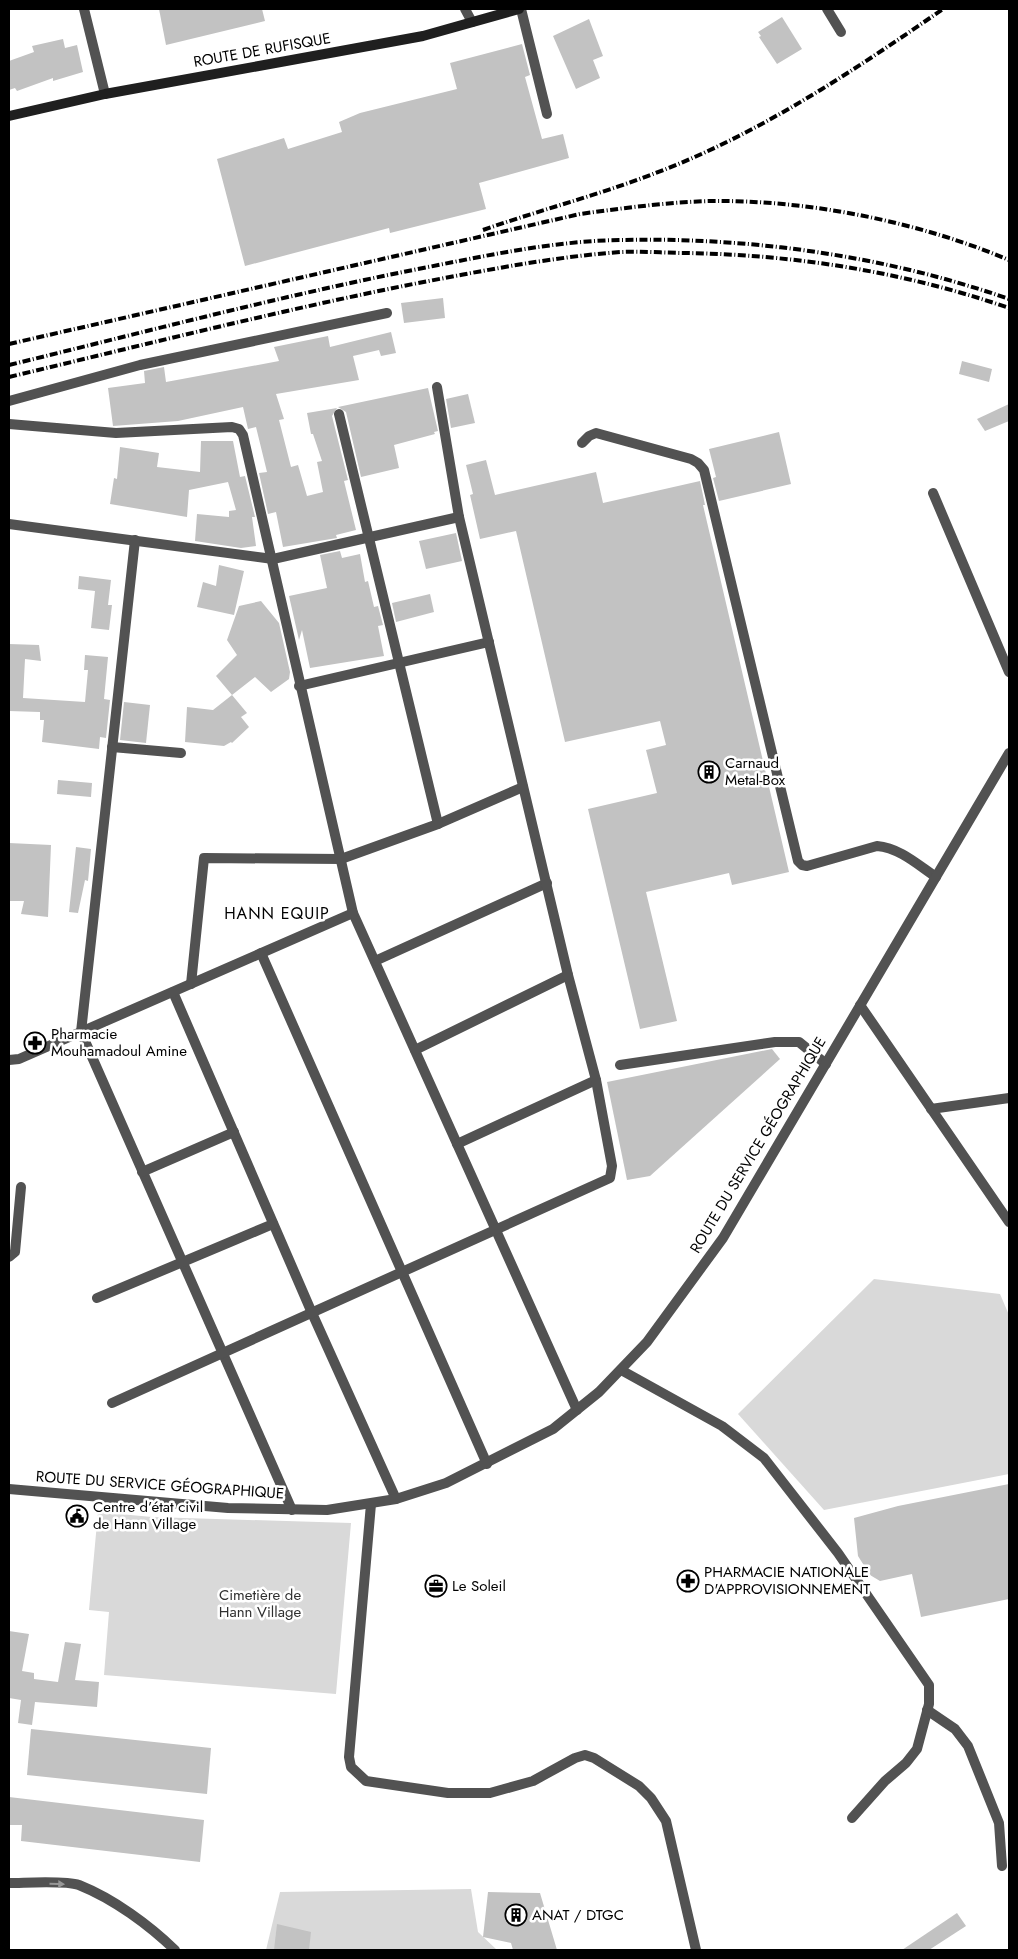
<svg xmlns="http://www.w3.org/2000/svg" width="1018" height="1959" viewBox="0 0 1018 1959" font-family="Jost,sans-serif">
  <style>
    .green { fill: #d9d9d9 }
    .building { fill: #c2c2c2 }
    .lines { fill: none; stroke-linecap: round; stroke-linejoin: round }
    .service { stroke: #525252; stroke-width: 10 }
    .minor { stroke: #525252; stroke-width: 10 }
    .secondary { stroke: #1f1f1f; stroke-width: 10 }
    .rail { stroke: #000; stroke-width: 4; stroke-dasharray: 8 2.5 1 2.5; stroke-linecap: butt }
    .oneway { fill: #979797 }
    .labels { text-anchor: middle; dominant-baseline: central; stroke-width: 5; stroke-linejoin: round; paint-order: stroke }
    .street-label { font-size: 15px; fill: #000; stroke: #fff }
    .poi-label { font-size: 15px; fill: #000; stroke: #fff; text-anchor: start }
    .park-label { font-size: 15px; fill: #303030; stroke: #fff }
    .neighbourhood-label { font-size: 16px; letter-spacing: 1px; fill: #000; stroke: #fff }
  </style>
  <rect width="100%" height="100%" fill="#fff"/>
  <!-- green -->
  <g class="green">
    <polygon points="874,1279 1000,1294 1009,1315 1009,1474 824,1510 738,1414"/>
    <polygon points="98,1512 152,1517 351,1523 336,1694 104,1675 109,1612 89,1610"/>
    <polygon points="471,1889 478,1932 497,1950 266,1950 280,1892"/>
  </g>
  <!-- building -->
  <g class="building">
    <polygon points="159,9 262,9 265,21 166,45"/>
    <polygon points="782,17 802,49 777,64 759,37 761,36 758,32"/>
    <polygon points="589,19 603,56 593,60 600,78 576,89 553,36"/>
    <polygon points="63,39 65,48 77,45 83,72 53,81 53,78 17,91 15,88 9,90 9,61 34,52 32,46"/>
    <polygon points="522,44 530,75 525,77 542,139 563,134 569,158 479,183 486,209 390,233 389,228 245,266 217,159 284,138 288,149 342,132 339,122 360,113 457,89 450,63"/>
    <polygon points="443,298 445,318 404,323 401,303"/>
    <polygon points="391,332 396,353 381,356 379,350 353,356 359,380 276,394 284,419 279,420 291,467 298,465 307,496 323,492 317,462 322,461 313,434 311,434 307,413 337,408 332,416 348,480 344,481 356,530 336,535 337,538 283,547 276,512 268,514 259,473 267,472 256,427 248,429 243,407 178,421 113,426 108,388 145,383 144,371 164,367 166,382 279,361 274,347 328,336 330,347"/>
    <polygon points="962,361 992,369 989,382 959,374"/>
    <polygon points="428,388 438,431 434,432 435,434 394,445 399,468 361,477 346,412 338,407"/>
    <polygon points="468,394 475,423 451,428 446,399"/>
    <polygon points="1009,404 1009,421 985,431 977,419"/>
    <polygon points="779,432 791,484 719,501 713,478 716,477 709,449"/>
    <polygon points="201,441 233,441 240,477 245,476 255,517 252,517 256,546 241,548 195,541 197,514 229,517 229,511 236,510 228,482 189,490 187,517 110,504 114,478 117,479 120,447 159,453 157,467 200,472"/>
    <polygon points="486,460 495,495 596,472 603,503 700,481 705,505 703,505 789,872 732,885 729,873 646,892 677,1021 640,1029 588,809 657,793 646,750 666,745 660,721 565,742 516,531 480,539 470,495 473,494 466,465"/>
    <polygon points="456,533 462,561 426,569 419,541"/>
    <polygon points="340,551 342,558 360,554 365,582 368,581 374,607 378,606 383,625 378,626 384,656 310,668 302,630 299,640 289,596 327,588 320,555"/>
    <polygon points="219,565 244,571 234,615 197,607 203,582 216,586"/>
    <polygon points="79,576 111,580 108,605 112,605 109,630 91,628 95,591 78,589"/>
    <polygon points="430,594 434,612 396,622 392,603"/>
    <polygon points="261,601 279,623 290,672 289,679 271,692 255,677 232,695 216,676 237,655 227,640 239,606"/>
    <polygon points="9,644 39,645 41,661 25,659 23,698 85,702 88,670 84,670 85,655 108,657 104,699 110,700 106,738 100,737 99,749 42,742 44,720 40,720 40,712 9,711"/>
    <polygon points="232,695 247,713 241,717 249,727 232,743 231,742 224,746 185,742 187,707 213,710"/>
    <polygon points="124,702 150,705 146,743 120,740"/>
    <polygon points="58,780 92,783 91,797 57,794"/>
    <polygon points="9,843 51,845 48,917 21,914 24,901 9,901"/>
    <polygon points="76,847 91,849 88,881 85,880 78,913 69,912"/>
    <polygon points="772,1049 780,1059 650,1176 627,1180 607,1082"/>
    <polygon points="1009,1484 1009,1599 921,1617 912,1574 880,1581 870,1575 858,1556 854,1518 898,1506"/>
    <polygon points="9,1631 29,1634 22,1671 34,1673 34,1679 58,1682 65,1642 81,1644 75,1680 99,1682 97,1707 35,1702 32,1725 18,1723 21,1700 9,1698"/>
    <polygon points="31,1729 211,1748 207,1794 27,1775"/>
    <polygon points="9,1797 204,1820 200,1862 21,1841 22,1825 9,1825"/>
    <polygon points="488,1892 540,1893 557,1950 513,1950 511,1943 483,1937"/>
    <polygon points="957,1913 966,1926 929,1950 902,1950"/>
    <polygon points="277,1924 311,1932 309,1950 274,1950"/>
  </g>
  <g class="lines">
    <!-- service -->
    <g class="service">
      <polyline points="465,9 472,22"/>
      <polyline points="521,9 547,114"/>
      <polyline points="827,9 841,32"/>
      <path d="M582,443L589,436L596,433L691,459L698,463L704,470L798,861L802,865L807,866L877,846C900,848 918,865 936,877"/>
      <polyline points="933,493 1009,672"/>
      <polyline points="620,1065 775,1042 799,1042 826,1064"/>
      <polyline points="931,1109 1009,1098"/>
      <polyline points="9,1257 15,1252 21,1187"/>
      <polyline points="621,1370 722,1426 764,1458 838,1553 929,1685 929,1704 917,1749 906,1763 885,1781 852,1818"/>
      <polyline points="371,1504 349,1757 351,1767 366,1781 448,1793 490,1793 533,1781 575,1758 585,1755 594,1758 639,1786 651,1798 666,1821 696,1950"/>
      <polyline points="927,1710 955,1729 968,1746 999,1823 1002,1866"/>
      <path d="M9,1883C25,1883 65,1880 79,1885C114,1899 149,1925 175,1950"/>
    </g>
    <!-- minor -->
    <g class="minor">
      <polyline points="84,9 105,94"/>
      <polyline points="9,401 140,365 387,313"/>
      <polyline points="9,424 116,433 232,427 239,429 243,435 353,913 577,1410"/>
      <polyline points="9,524 273,559 459,517"/>
      <polyline points="135,540 81,1032 292,1510"/>
      <polyline points="299,686 489,642"/>
      <polyline points="112,747 181,753"/>
      <polyline points="438,824 523,787"/>
      <polyline points="261,953 487,1464"/>
      <polyline points="375,961 547,883"/>
      <polyline points="191,984 204,858 341,859 438,824 339,414"/>
      <polyline points="173,992 312,1313 396,1499"/>
      <polyline points="860,1005 1009,1222"/>
      <polyline points="415,1050 568,975"/>
      <polyline points="9,1060 19,1059 353,913"/>
      <polyline points="457,1144 596,1080"/>
      <polyline points="142,1172 234,1132"/>
      <polyline points="97,1298 273,1224"/>
      <polyline points="112,1403 610,1178 612,1166 596,1080 568,975 459,517 437,387"/>
      <polyline points="9,1489 228,1508 327,1510 396,1499 446,1483 553,1429 599,1392 647,1342 723,1238 1009,753"/>
    </g>
    <!-- secondary -->
    <polyline class="secondary" points="9,116 105,94 423,36 519,9"/>
    <!-- rail -->
    <g class="rail">
      <path d="M483,230C543,209 606,193 666,169C765,130 856,69 943,9"/>
      <path d="M9,344L580,214C624,208 668,202 712,201C810,200 919,222 1009,260"/>
      <path d="M9,365C145,332 281,296 418,269C485,256 552,241 621,240C752,237 886,256 1009,299"/>
      <path d="M9,377C143,345 278,311 413,284C482,271 551,257 621,252C643,251 665,253 687,253C797,255 905,272 1009,308"/>
    </g>
  </g>
  <!-- one-way arrows -->
  <defs><path id="oneway-solid" d="M-6-.8H1V-3.2L6.5 0L1 3.2V.8H-6Z" transform="scale(1.25)"/></defs>
  <use class="oneway" href="#oneway-solid" transform="translate(57 1884) rotate(2)"/>
  <!-- icons -->
  <defs>
    <g id="building-ring" transform="scale(1.125)"><circle r="9.5" fill="#fff" stroke="#000" stroke-width="1.5"/><path d="M-4-6H4V6H1V3H-1V6H-4ZM-2.5-4.3h1.7v1.8h-1.7ZM.8-4.3h1.7v1.8H.8ZM-2.5-1h1.7V.8h-1.7ZM.8-1h1.7V.8H.8Z" fill="#000"/></g>
    <g id="pharmacy-ring" transform="scale(1.125)"><circle r="9.5" fill="#fff" stroke="#000" stroke-width="1.5"/><path d="M-2-6h4v4h4v4h-4v4h-4v-4h-4v-4h4Z" fill="#000"/></g>
    <g id="civic-ring" transform="scale(1.125)"><circle r="9.5" fill="#fff" stroke="#000" stroke-width="1.5"/><path d="M-.6-6.5H3V-4.5H.6V-3L4-1V1h2V6H-6V1h2V-1L-.6-3ZM-1.2 2.5V6h2.4V2.5Z" fill="#000"/></g>
    <g id="office-ring" transform="scale(1.125)"><circle r="9.5" fill="#fff" stroke="#000" stroke-width="1.5"/><path d="M-6-3h4V-5.5h4V-3h4V5H-6ZM-1-4.5V-3h2v-1.5ZM-6 0V1H6V0Z" fill="#000"/></g>
  </defs>
  <g fill-rule="evenodd">
    <use href="#building-ring" x="709" y="772"/>
    <use href="#pharmacy-ring" x="35" y="1043"/>
    <use href="#civic-ring" x="77" y="1516"/>
    <use href="#pharmacy-ring" x="688" y="1581"/>
    <use href="#office-ring" x="436" y="1586"/>
    <use href="#building-ring" x="516" y="1915"/>
  </g>
  <g class="labels">
    <!-- street labels -->
    <g class="street-label">
      <text transform="translate(262 50) rotate(-10)">ROUTE DE RUFISQUE</text>
      <text transform="translate(758 1145) rotate(-59)">ROUTE DU SERVICE GÉOGRAPHIQUE</text>
      <text transform="translate(160 1485) rotate(4)">ROUTE DU SERVICE GÉOGRAPHIQUE</text>
    </g>
    <!-- poi labels -->
    <g class="poi-label">
      <text x="725" y="763">Carnaud<tspan x="725" dy="17">Metal-Box</tspan></text>
      <text x="51" y="1034">Pharmacie<tspan x="51" dy="17">Mouhamadoul Amine</tspan></text>
      <text x="93" y="1507">Centre d’état civil<tspan x="93" dy="17">de Hann Village</tspan></text>
      <text x="704" y="1572">PHARMACIE NATIONALE<tspan x="704" dy="17">D'APPROVISIONNEMENT</tspan></text>
      <text x="452" y="1586">Le Soleil</text>
      <text x="532" y="1915">ANAT / DTGC</text>
    </g>
    <!-- park labels -->
    <g class="park-label">
      <text x="260" y="1595">Cimetière de<tspan x="260" dy="17">Hann Village</tspan></text>
    </g>
    <!-- neighbourhood labels -->
    <g class="neighbourhood-label">
      <text x="277" y="913">HANN EQUIP</text>
    </g>
  </g>
  <!-- border -->
  <rect width="1018" height="1959" fill="none" stroke="#000000" stroke-width="20"/>
</svg>
